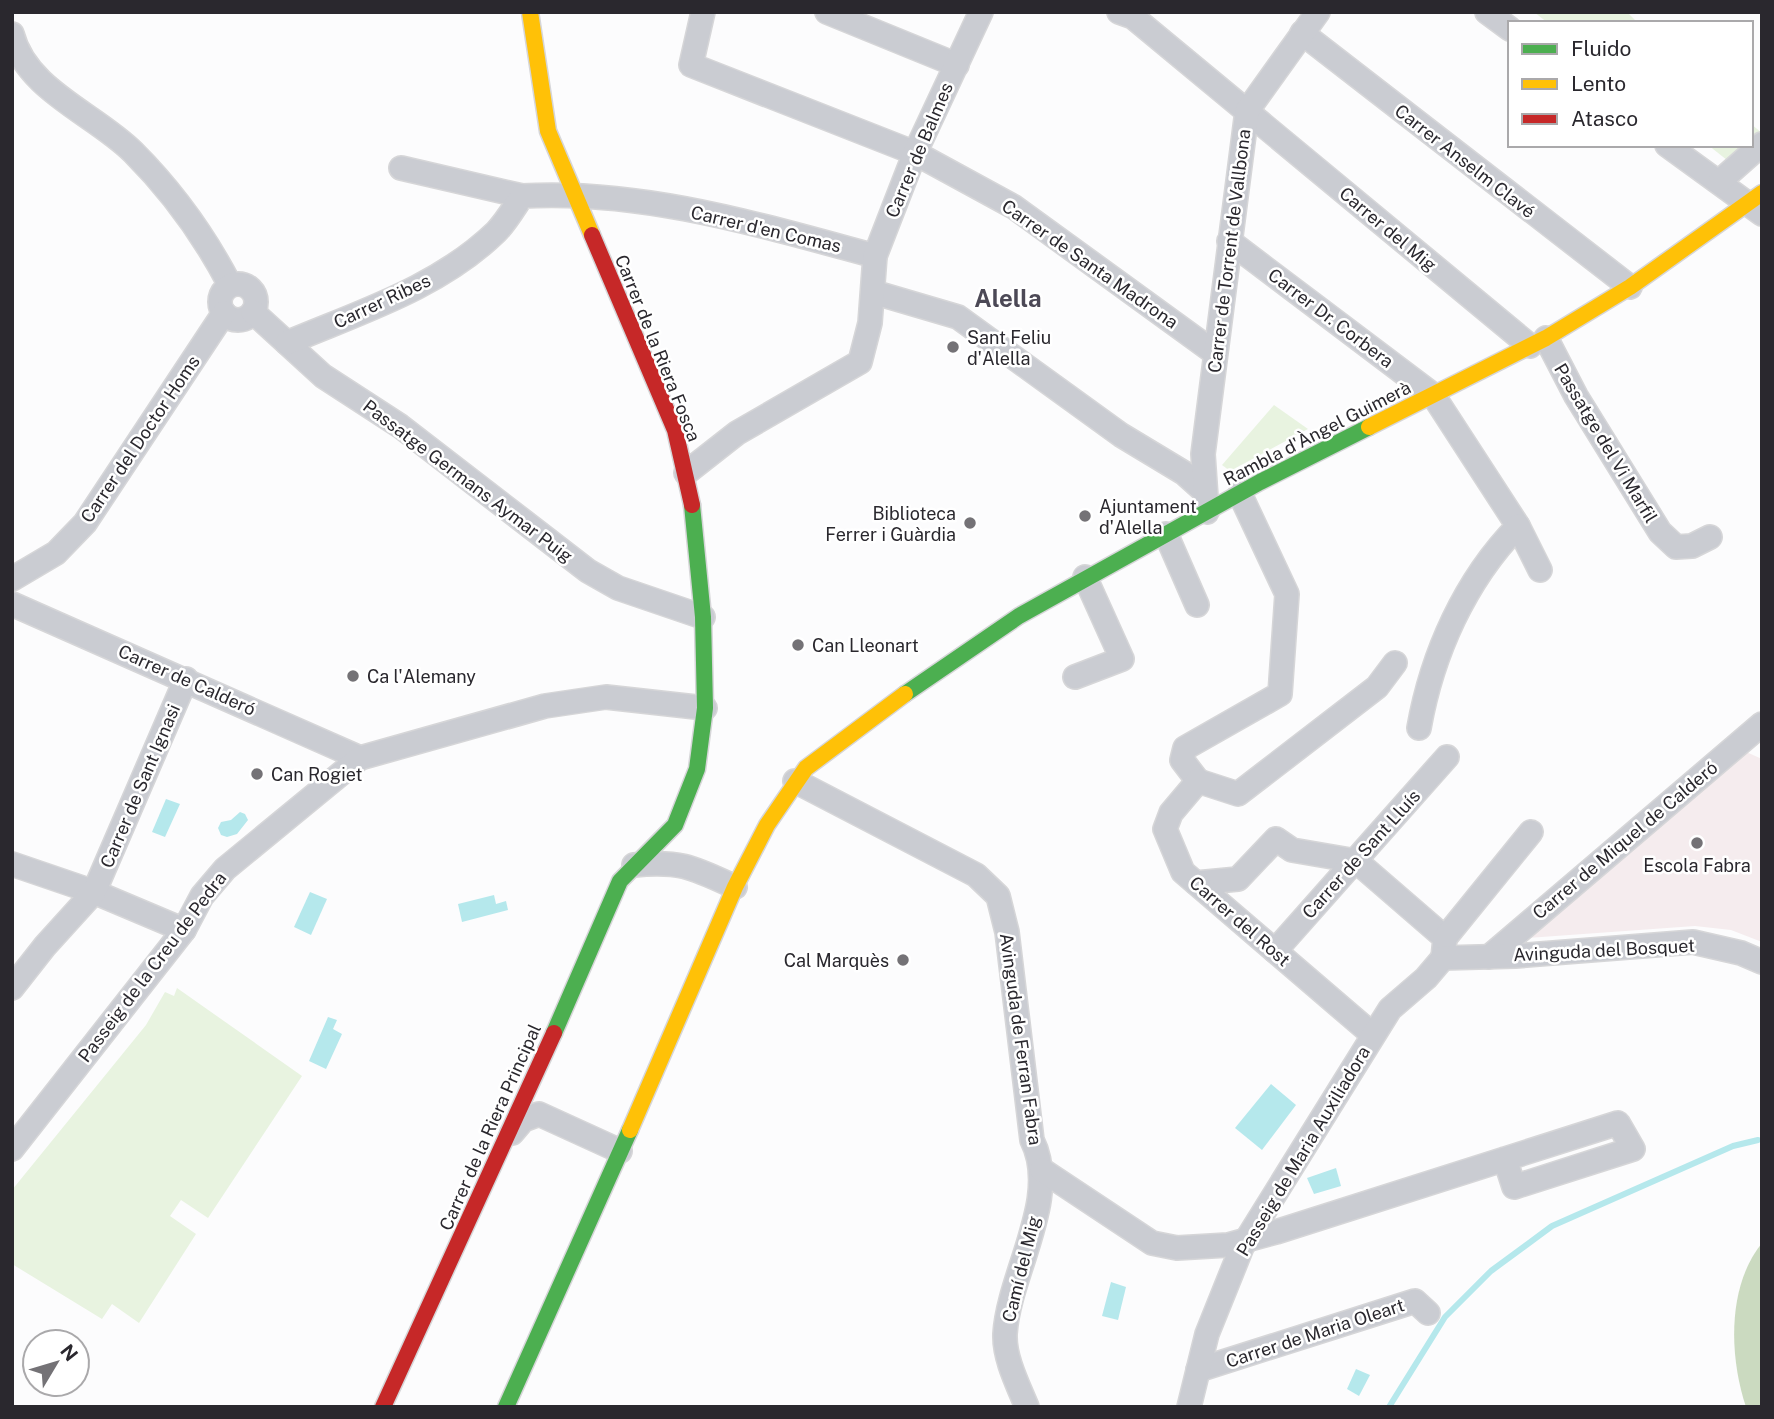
<svg xmlns="http://www.w3.org/2000/svg" width="1774" height="1419" viewBox="0 0 1774 1419" font-family="'Public Sans',sans-serif">
  <style>
    .education { fill: #f5ecee }
    .green { fill: #e8f3e0 }
    .forest { fill: #cbdac0 }
    .water { fill: #b5e8ec }
    .lines { fill: none; stroke-linecap: round; stroke-linejoin: round }
    .stream { stroke: #b5e8ec; stroke-width: 6 }
    .street-casing { stroke: #d6d6d8; stroke-width: 26 }
    .fast-casing { stroke: #d6d6d8; stroke-width: 19 }
    .slow-casing { stroke: #d6d6d8; stroke-width: 19 }
    .jam-casing { stroke: #d6d6d8; stroke-width: 19 }
    .street { stroke: #caccd2; stroke-width: 23 }
    .fast { stroke: #4caf50; stroke-width: 16 }
    .slow { stroke: #ffc107; stroke-width: 16 }
    .jam { stroke: #c62828; stroke-width: 16 }
    .poi-dot { fill: #747276; stroke: #fff; stroke-width: 2.5 }
    .labels { text-anchor: middle; dominant-baseline: central; stroke-width: 5; stroke-linejoin: round; paint-order: stroke }
    .street-label { font-size: 18px; fill: #2a282e; stroke: #fff }
    .poi-label { font-size: 18px; fill: #2a282e; stroke: #fff; text-anchor: start }
    .district-label { font-size: 24px; font-weight: bold; fill: #4c4956; stroke: #fff }
  </style>
  <rect width="100%" height="100%" fill="#fcfcfd"/>
  <!-- education -->
  <polygon class="education" points="1744,751 1762,759 1762,942 1731,930 1695,926 1514,939"/>
  <!-- green -->
  <g class="green">
    <polygon points="1534,12 1627,12 1638,23 1548,23"/>
    <polygon points="1751,124 1762,133 1762,138 1732,164 1708,145 1751,145"/>
    <polygon points="1274,405 1308,429 1230,471 1222,465"/>
    <polygon points="177,988 302,1076 208,1218 181,1200 170,1216 196,1234 139,1323 112,1304 102,1319 12,1264 12,1190 146,1025 165,992 174,996"/>
  </g>
  <!-- forest -->
  <path class="forest" d="M1762,1243V1407H1746C1729,1356 1727,1286 1762,1243Z"/>
  <!-- water -->
  <g class="water">
    <polygon points="166,799 180,804 165,837 152,832"/>
    <polygon points="240,812 245,814 248,820 237,834 227,837 221,835 218,828 221,822 231,820"/>
    <polygon points="310,892 327,899 311,935 294,927"/>
    <polygon points="494,895 496,904 506,901 508,910 462,922 458,904"/>
    <polygon points="328,1017 337,1020 333,1029 342,1034 326,1069 309,1061"/>
    <polygon points="1271,1084 1296,1105 1262,1150 1235,1128"/>
    <polygon points="1336,1168 1341,1186 1314,1194 1307,1178"/>
    <polygon points="1111,1282 1126,1287 1118,1320 1102,1316"/>
    <polygon points="1356,1369 1370,1375 1359,1396 1347,1389"/>
  </g>
  <g class="lines">
    <!-- stream -->
    <polyline class="stream" points="1389,1407 1445,1317 1491,1271 1552,1226 1733,1146 1758,1140"/>
    <!-- street casing -->
    <g class="street-casing">
      <g id="street">
        <polyline points="703,12 691,65 915,153 1014,207 1215,353"/>
        <polyline points="827,12 957,65"/>
        <polyline points="1119,12 1133,17 1530,346"/>
        <polyline points="1487,12 1510,29"/>
        <polyline points="1302,33 1630,287"/>
        <path d="M12,34C26,90 95,114 133,152C171,190 205,237 230,285"/>
        <polyline points="1667,145 1762,214"/>
        <polyline points="401,168 522,196"/>
        <polyline points="1719,182 1762,144"/>
        <path d="M1229,241L1433,395L1518,526C1465,580 1432,654 1419,728"/>
        <circle cx="238" cy="302" r="18"/>
        <polyline points="873,292 958,317 1121,435 1184,473 1203,490"/>
        <polyline points="253,312 323,376 400,426 588,571 618,588 703,617"/>
        <polyline points="1546,338 1576,396 1660,532 1676,547 1692,546 1710,537"/>
        <path d="M287,343C360,312 438,288 496,232C506,222 514,208 522,196C642,189 760,225 875,256"/>
        <polyline points="686,473 737,433 860,362 870,323 875,256 915,153 981,12"/>
        <polyline points="1207,512 1203,454 1247,111 1318,12"/>
        <polyline points="1518,526 1540,570"/>
        <polyline points="1166,534 1197,605"/>
        <polyline points="12,579 56,553 85,523 224,313"/>
        <polyline points="12,604 360,758"/>
        <polyline points="1075,677 1122,659 1085,577"/>
        <path d="M795,781L976,875L998,896L1007,932L1032,1140C1061,1198 1009,1272 1005,1334C1004,1358 1018,1385 1027,1407"/>
        <polyline points="1198,781 1182,760 1185,748 1280,694 1287,594 1240,494"/>
        <polyline points="12,864 94,892 184,930"/>
        <path d="M634,865C680,860 694,868 735,887"/>
        <polyline points="1196,883 1238,879 1276,839 1292,850 1356,861 1445,938 1443,958"/>
        <polyline points="1445,938 1531,832"/>
        <polyline points="1275,951 1447,757"/>
        <polyline points="1489,957 1762,724"/>
        <polyline points="1443,958 1515,956 1693,942 1741,953 1762,962"/>
        <polyline points="12,988 45,946 94,892 186,679"/>
        <polyline points="1373,1035 1183,872 1165,829 1171,813 1198,781 1238,794 1377,687 1395,663"/>
        <polyline points="512,1133 523,1120 539,1114 620,1151"/>
        <polyline points="12,1149 184,930 202,896 225,869 360,758 545,706 606,697 705,708"/>
        <polyline points="1042,1170 1152,1243 1177,1248 1228,1245 1276,1232 1618,1123 1633,1149 1514,1187 1505,1159"/>
        <polyline points="1198,1370 1415,1301 1428,1313"/>
        <polyline points="1189,1407 1207,1334 1242,1247 1390,1009 1426,978 1443,958"/>
      </g>
    </g>
    <!-- fast casing -->
    <g class="fast-casing">
      <g id="fast">
        <polyline points="905,694 1019,616 1260,482 1369,427"/>
        <polyline points="554,1033 620,881 675,825 697,769 705,708 703,617 692,505"/>
        <polyline points="506,1407 630,1130"/>
      </g>
    </g>
    <!-- slow casing -->
    <g class="slow-casing">
      <g id="slow">
        <polyline points="530,12 548,131 592,235"/>
        <polyline points="1369,427 1546,338 1630,287 1762,193"/>
        <polyline points="630,1130 735,887 767,825 806,768 905,694"/>
      </g>
    </g>
    <!-- jam casing -->
    <g class="jam-casing">
      <g id="jam">
        <polyline points="592,235 675,430 692,505"/>
        <polyline points="383,1407 554,1033"/>
      </g>
    </g>
    <!-- street -->
    <use href="#street" class="street"/>
    <!-- fast -->
    <use href="#fast" class="fast"/>
    <!-- slow -->
    <use href="#slow" class="slow"/>
    <!-- jam -->
    <use href="#jam" class="jam"/>
  </g>
  <!-- markers -->
  <g class="poi-dot">
    <circle cx="953" cy="347" r="7"/>
    <circle cx="1085" cy="516" r="7"/>
    <circle cx="970" cy="523" r="7"/>
    <circle cx="798" cy="645" r="7"/>
    <circle cx="353" cy="676" r="7"/>
    <circle cx="257" cy="774" r="7"/>
    <circle cx="1697" cy="843" r="7"/>
    <circle cx="903" cy="960" r="7"/>
  </g>
  <g class="labels">
    <!-- street labels -->
    <g class="street-label">
      <text transform="translate(919 150) rotate(-67)">Carrer de Balmes</text>
      <text transform="translate(1465 161) rotate(38)">Carrer Anselm Clavé</text>
      <text transform="translate(766 229) rotate(13)">Carrer d'en Comas</text>
      <text transform="translate(1388 229) rotate(40)">Carrer del Mig</text>
      <text transform="translate(1229 251) rotate(-83)">Carrer de Torrent de Vallbona</text>
      <text transform="translate(1090 264) rotate(35)">Carrer de Santa Madrona</text>
      <text transform="translate(382 301) rotate(-25)">Carrer Ribes</text>
      <text transform="translate(1331 318) rotate(37)">Carrer Dr. Corbera</text>
      <text transform="translate(658 348) rotate(68)">Carrer de la Riera Fosca</text>
      <text transform="translate(1317 433) rotate(-27)">Rambla d'Àngel Guimerà</text>
      <text transform="translate(140 439) rotate(-56)">Carrer del Doctor Homs</text>
      <text transform="translate(1606 443) rotate(59)">Passatge del Vi Marfil</text>
      <text transform="translate(468 481) rotate(37)">Passatge Germans Aymar Puig</text>
      <text transform="translate(187 680) rotate(24)">Carrer de Calderó</text>
      <text transform="translate(140 786) rotate(-67)">Carrer de Sant Ignasi</text>
      <text transform="translate(1625 840) rotate(-40)">Carrer de Miquel de Calderó</text>
      <text transform="translate(1361 854) rotate(-48)">Carrer de Sant Lluís</text>
      <text transform="translate(1240 921) rotate(41)">Carrer del Rost</text>
      <text transform="translate(1604 950) rotate(-3)">Avinguda del Bosquet</text>
      <text transform="translate(152 967) rotate(-53)">Passeig de la Creu de Pedra</text>
      <text transform="translate(1021 1039) rotate(82)">Avinguda de Ferran Fabra</text>
      <text transform="translate(490 1127) rotate(-66)">Carrer de la Riera Principal</text>
      <text transform="translate(1303 1151) rotate(-59)">Passeig de Maria Auxiliadora</text>
      <text transform="translate(1021 1269) rotate(-76)">Camí del Mig</text>
      <text transform="translate(1315 1333) rotate(-18)">Carrer de Maria Oleart</text>
    </g>
    <!-- poi labels -->
    <g class="poi-label">
      <text x="967" y="337">Sant Feliu<tspan x="967" dy="21">d'Alella</tspan></text>
      <text x="1099" y="506">Ajuntament<tspan x="1099" dy="21">d'Alella</tspan></text>
      <text x="956" y="513" text-anchor="end">Biblioteca<tspan x="956" dy="21">Ferrer i Guàrdia</tspan></text>
      <text x="812" y="645">Can Lleonart</text>
      <text x="367" y="676">Ca l'Alemany</text>
      <text x="271" y="774">Can Rogiet</text>
      <text x="1697" y="865" text-anchor="middle">Escola Fabra</text>
      <text x="889" y="960" text-anchor="end">Cal Marquès</text>
    </g>
    <!-- district labels -->
    <g class="district-label">
      <text x="1008" y="298">Alella</text>
    </g>
  </g>
  <!-- border -->
  <rect width="1774" height="1419" fill="none" stroke="#2a282e" stroke-width="28"/>
  <!-- legend -->
  <rect x="1508" y="21" width="245" height="126" fill="#ffffff" stroke="#aaa9ab" stroke-width="2"/>
  <rect x="1522" y="44" width="35" height="10" fill="#4caf50" stroke="#aaa9ab" stroke-width="2"/>
  <text x="1571" y="56" font-size="21" fill="#2a282e">Fluido</text>
  <rect x="1522" y="79" width="35" height="10" fill="#ffc107" stroke="#aaa9ab" stroke-width="2"/>
  <text x="1571" y="91" font-size="21" fill="#2a282e">Lento</text>
  <rect x="1522" y="114" width="35" height="10" fill="#c62828" stroke="#aaa9ab" stroke-width="2"/>
  <text x="1571" y="126" font-size="21" fill="#2a282e">Atasco</text>
  <!-- north arrow -->
  <g transform="translate(56 1363) rotate(52)"><circle r="33" fill="#ffffff" stroke="#aaa9ab" stroke-width="2"/>
  <path d="M0-5L12 26L0 18L-12 26Z" fill="#747276"/>
  <text y="-10" font-size="19" font-weight="bold" text-anchor="middle" fill="#2a282e">N</text>
  </g>
</svg>
